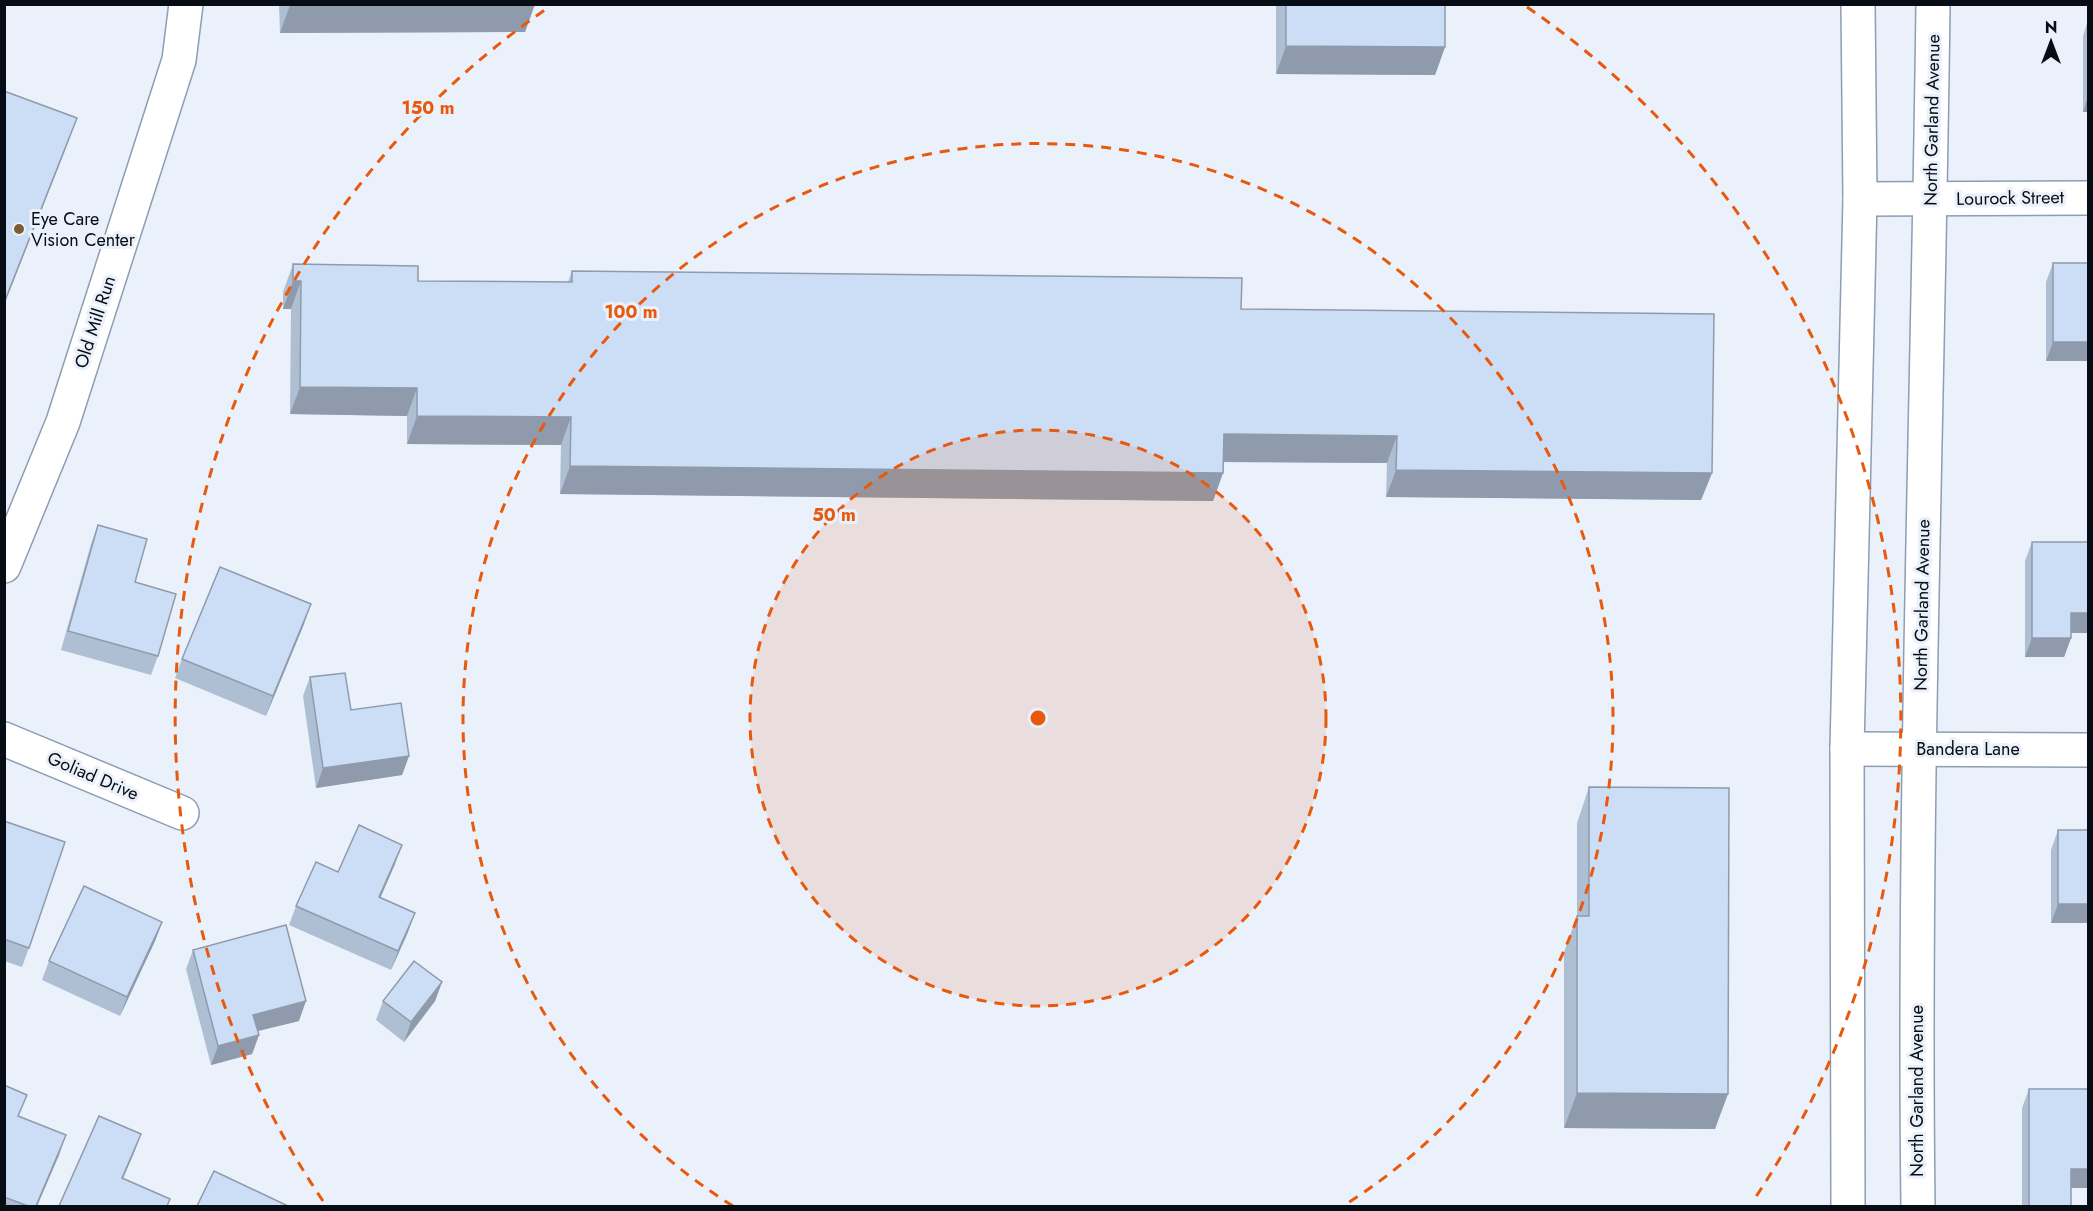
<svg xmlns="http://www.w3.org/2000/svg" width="2093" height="1211" viewBox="0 0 2093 1211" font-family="Jost,sans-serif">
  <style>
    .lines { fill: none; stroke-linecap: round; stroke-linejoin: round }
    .street-casing { stroke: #8d9db3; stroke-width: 36 }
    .secondary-casing { stroke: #8d9db3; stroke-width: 36 }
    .street { stroke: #fff; stroke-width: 33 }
    .secondary { stroke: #fff; stroke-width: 33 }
    .wall { fill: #afbfd3 }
    .shaded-wall { fill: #8f9bac }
    .building { fill: #ccdef5; stroke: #8f9bac; stroke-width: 1.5 }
    .ring { fill: none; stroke: #e8590c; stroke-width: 3; stroke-dasharray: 10 8 }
    .poi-dot { fill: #7c5e32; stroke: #eaf1fb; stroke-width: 2 }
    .labels { text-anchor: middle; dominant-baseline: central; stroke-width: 6; stroke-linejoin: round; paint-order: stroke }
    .street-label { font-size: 18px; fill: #070d14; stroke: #eaf1fb }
    .poi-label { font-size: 18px; fill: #070d14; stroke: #eaf1fb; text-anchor: start }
    .centre { fill: #e8590c; stroke: #eaf1fb; stroke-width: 3 }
    .ring-label { font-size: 18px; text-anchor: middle; font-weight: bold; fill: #e8590c; stroke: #eaf1fb; stroke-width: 6; stroke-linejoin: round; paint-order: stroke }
  </style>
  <rect width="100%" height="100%" fill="#eaf1fb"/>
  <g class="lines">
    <!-- street casing -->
    <g class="street-casing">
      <g id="street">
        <polyline points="1860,199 2088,198"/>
        <polyline points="4,739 182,813"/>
        <polyline points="1847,749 2088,750"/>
      </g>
    </g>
    <!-- secondary casing -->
    <g class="secondary-casing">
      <g id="secondary">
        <polyline points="4,566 63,422 179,60 186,4"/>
        <polyline points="1848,1206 1847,749 1860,199 1858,4"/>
        <path d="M1918,1206C1913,806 1928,405 1933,4"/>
      </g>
    </g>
    <!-- street -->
    <use href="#street" class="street"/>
    <!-- secondary -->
    <use href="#secondary" class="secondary"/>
  </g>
  <!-- wall -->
  <g class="wall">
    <polygon points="279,4 535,4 525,32 280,33"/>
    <polygon points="1276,4 1445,4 1445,47 1435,75 1276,74"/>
    <polygon points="2088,20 2088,112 2083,112 2083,36"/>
    <polygon points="2053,263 2088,361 2046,361 2046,282"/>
    <polygon points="293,264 418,281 568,282 572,271 1241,309 1712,473 1701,500 1386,497 1387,463 1224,462 1223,473 1213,501 560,494 561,445 407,444 407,416 290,414 291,309 283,309 283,292"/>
    <polygon points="98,525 135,582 158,656 151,675 61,650 91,544"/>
    <polygon points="2032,542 2088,633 2071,633 2071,638 2064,657 2025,657 2025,561"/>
    <polygon points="304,624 266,716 175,678 182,659"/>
    <polygon points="310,677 409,756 402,775 316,788 303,696"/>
    <polygon points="1589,787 1715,1129 1564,1128 1564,952 1577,916 1577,823"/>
    <polygon points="4,821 29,948 22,967 4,961"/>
    <polygon points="2058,830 2088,923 2051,923 2051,850"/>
    <polygon points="395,864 380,898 408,932 391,970 289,925 296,906 338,872"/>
    <polygon points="162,922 155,941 120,1016 42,980 49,961"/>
    <polygon points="193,950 299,1021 257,1031 259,1035 252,1054 211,1065 186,969"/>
    <polygon points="442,982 435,1001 404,1042 376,1020 383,1001"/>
    <polygon points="4,1085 19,1116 59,1155 37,1206 4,1206"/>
    <polygon points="2029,1089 2088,1188 2071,1188 2071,1206 2022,1206 2022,1108"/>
  </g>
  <!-- shaded-wall -->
  <g class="shaded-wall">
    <polygon points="535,4 525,32 280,33 290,5"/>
    <polygon points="1286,46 1445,47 1435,75 1276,74"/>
    <polygon points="2088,96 2088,112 2083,112"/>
    <polygon points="77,118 64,153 4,305 4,303"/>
    <polygon points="293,281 301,281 291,309 283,309"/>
    <polygon points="2053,342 2088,342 2088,361 2046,361"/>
    <polygon points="300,387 417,388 407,416 290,414"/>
    <polygon points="417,416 571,417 561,445 407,444"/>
    <polygon points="1224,434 1397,436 1387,463 1214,462"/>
    <polygon points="570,466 1223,473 1213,501 560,494"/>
    <polygon points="1396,470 1712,473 1701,500 1386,497"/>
    <polygon points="311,604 304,624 266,716 273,696"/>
    <polygon points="2071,613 2088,613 2088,633 2064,633"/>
    <polygon points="2032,638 2071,638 2064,657 2025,657"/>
    <polygon points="409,756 402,775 316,788 323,768"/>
    <polygon points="402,845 395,864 372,917 379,897"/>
    <polygon points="2058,904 2088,904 2088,923 2051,923"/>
    <polygon points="415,913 408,932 391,970 398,951"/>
    <polygon points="162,922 155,941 120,1016 127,997"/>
    <polygon points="442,982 435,1001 404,1042 411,1022"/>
    <polygon points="306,1001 299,1021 246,1034 253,1015"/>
    <polygon points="259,1035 252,1054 211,1065 218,1046"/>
    <polygon points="1577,1093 1728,1094 1715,1129 1564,1128"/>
    <polygon points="141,1134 134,1153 115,1197 122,1178"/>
    <polygon points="66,1135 59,1155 37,1206 36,1206"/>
    <polygon points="2071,1169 2088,1169 2088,1188 2064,1188"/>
  </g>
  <!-- building -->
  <g class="building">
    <polygon points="290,4 461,4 290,5"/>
    <polygon points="1286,4 1445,4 1445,47 1286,46"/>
    <polygon points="4,91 77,118 4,303"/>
    <rect x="2053" y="263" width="35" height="79"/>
    <polygon points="293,264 418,266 418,281 572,282 572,271 1242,278 1241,309 1714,314 1712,473 1396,470 1397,436 1224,434 1223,473 570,466 571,417 417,416 417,388 300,387 301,281 293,281"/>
    <polygon points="98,525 147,539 135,582 176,594 158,656 68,631"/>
    <polygon points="2032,542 2088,542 2088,613 2071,613 2071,638 2032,638"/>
    <polygon points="220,567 311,604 273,696 182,659"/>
    <polygon points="345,673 351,710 401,703 409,756 323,768 310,677"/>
    <polygon points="1589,787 1729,788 1728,1094 1577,1093 1577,916 1589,916"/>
    <polygon points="4,821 65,842 29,948 4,939"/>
    <polygon points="359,825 402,845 379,897 415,913 398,951 296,906 316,862 338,872"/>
    <rect x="2058" y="830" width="30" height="74"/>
    <polygon points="84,886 162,922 127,997 49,961"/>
    <polygon points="286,925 306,1001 253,1015 259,1035 218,1046 193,950"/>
    <polygon points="414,961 442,982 411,1022 383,1001"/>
    <polygon points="4,1085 27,1095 18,1116 66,1135 36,1206 28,1206 4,1197"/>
    <polygon points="2029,1089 2088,1089 2088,1169 2071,1169 2071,1206 2029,1206"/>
    <polygon points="99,1116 141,1134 122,1178 170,1199 167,1206 59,1206"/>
    <polygon points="214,1171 288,1206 197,1206"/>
  </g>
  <!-- distance rings -->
  <circle cx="1038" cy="718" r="288" fill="#e8590c" fill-opacity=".12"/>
  <g class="ring">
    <circle cx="1038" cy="718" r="288"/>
    <path d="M733 1206A575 575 0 1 1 1343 1206"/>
    <path d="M323 1201A863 863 0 0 1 549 7M1527 7A863 863 0 0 1 1753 1201"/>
  </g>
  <!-- markers -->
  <circle class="poi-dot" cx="19" cy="229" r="6"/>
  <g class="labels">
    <!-- street labels -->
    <g class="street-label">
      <text transform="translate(1932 120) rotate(-89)">North Garland Avenue</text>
      <text transform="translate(2010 198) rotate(-1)">Lourock Street</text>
      <text transform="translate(95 322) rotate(-72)">Old Mill Run</text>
      <text transform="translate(1922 605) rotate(-89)">North Garland Avenue</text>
      <text x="1968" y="749">Bandera Lane</text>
      <text transform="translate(93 776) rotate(23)">Goliad Drive</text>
      <text transform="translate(1917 1091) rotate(-90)">North Garland Avenue</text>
    </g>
    <!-- poi labels -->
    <g class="poi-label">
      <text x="31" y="219">Eye Care<tspan x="31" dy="21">Vision Center</tspan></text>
    </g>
  </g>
  <circle cx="1038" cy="718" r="9" class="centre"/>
  <g class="ring-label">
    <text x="428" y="114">150 m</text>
    <text x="631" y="318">100 m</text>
    <text x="834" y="521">50 m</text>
  </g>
  <!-- border -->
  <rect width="2093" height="1211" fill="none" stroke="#070d14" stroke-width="12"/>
  <!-- north arrow -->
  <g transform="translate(2051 42)" stroke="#eaf1fb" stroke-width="4.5" paint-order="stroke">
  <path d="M0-4.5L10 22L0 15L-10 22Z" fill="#070d14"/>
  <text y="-9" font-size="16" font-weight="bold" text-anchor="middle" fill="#070d14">N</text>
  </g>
</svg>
